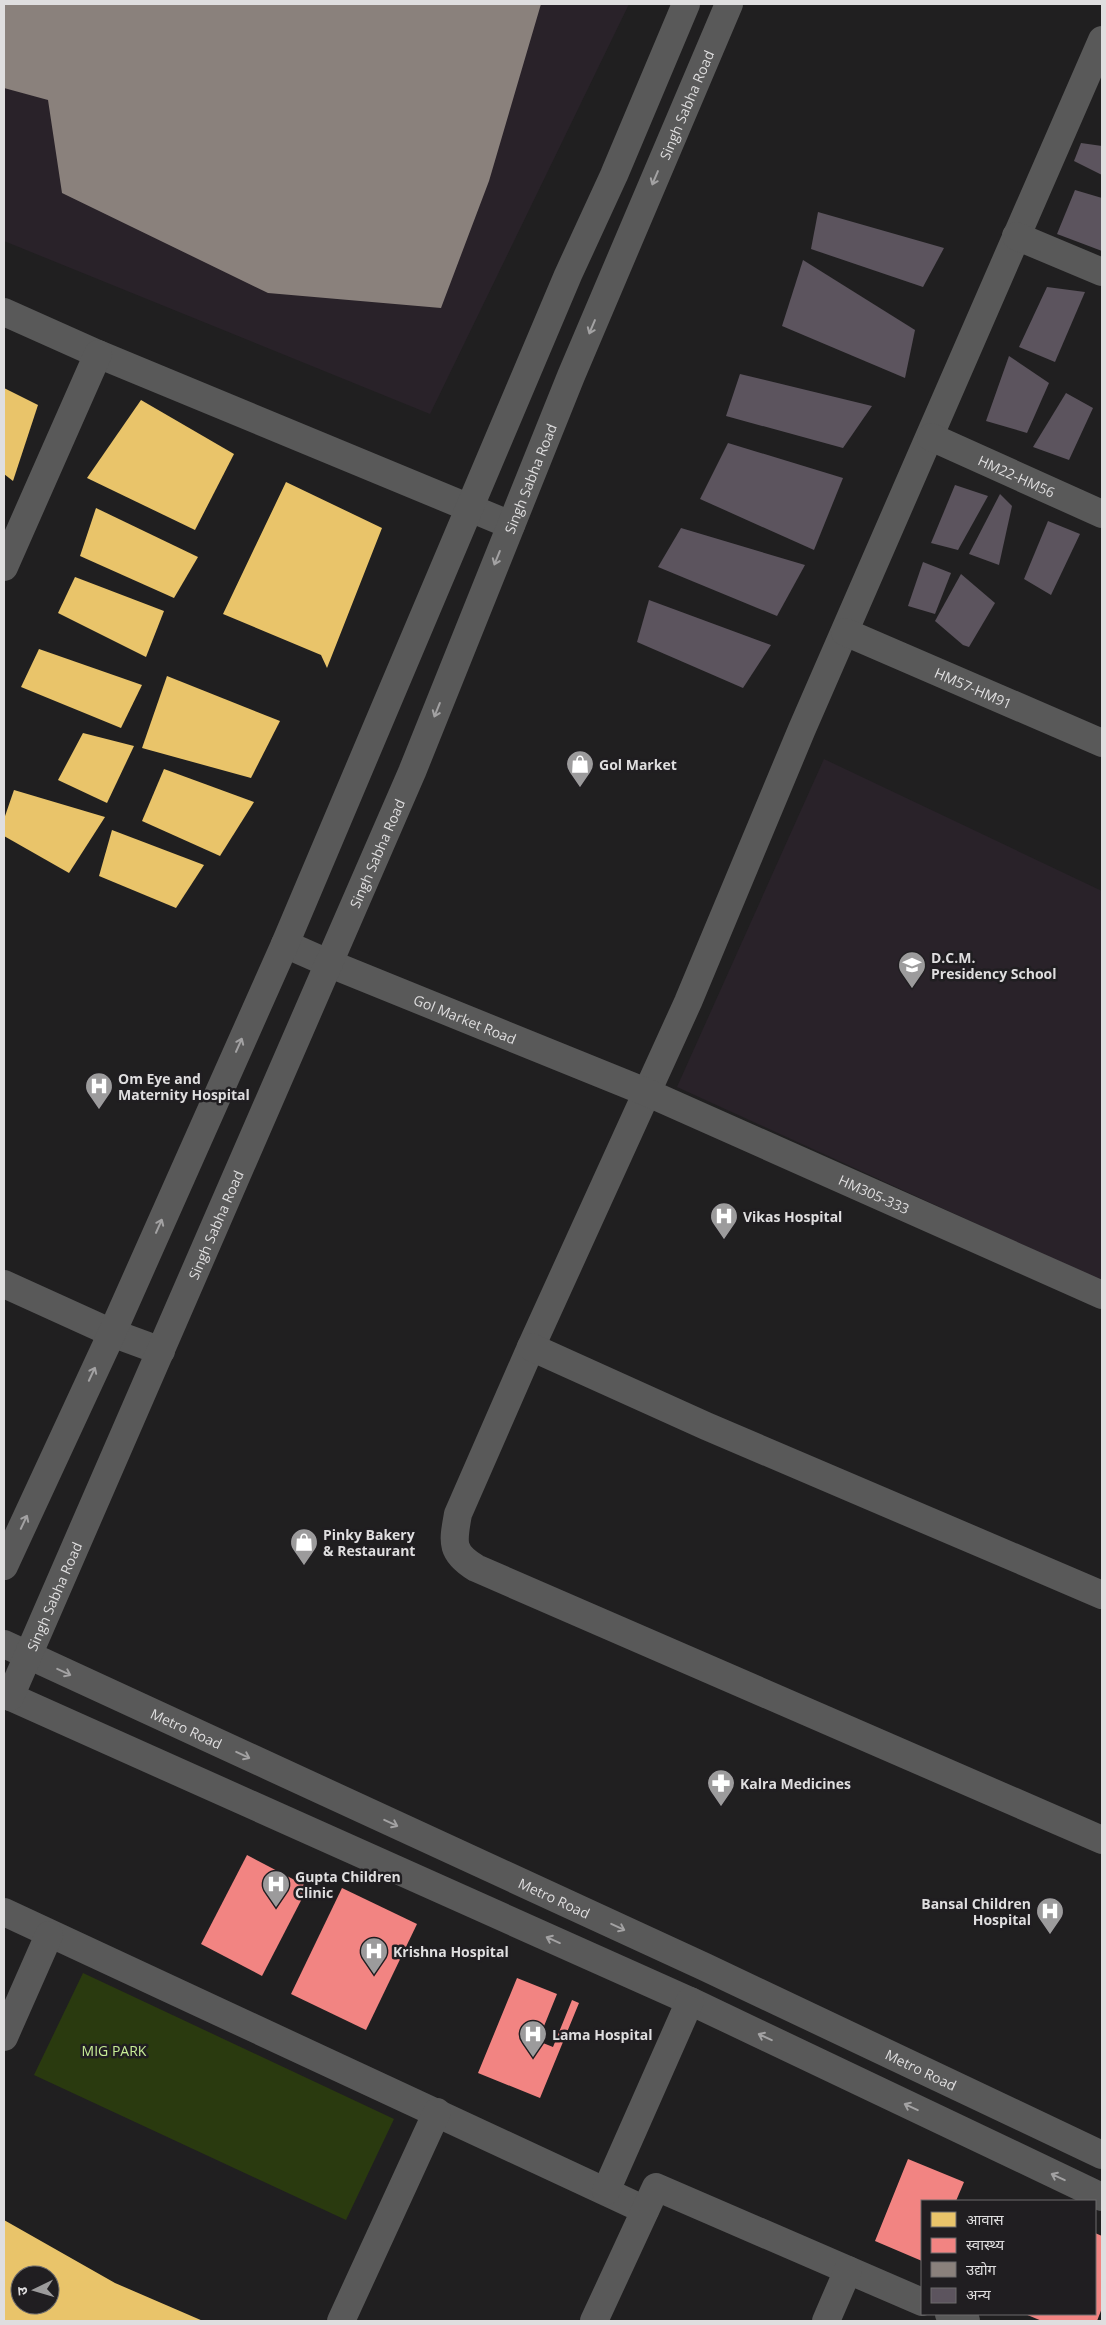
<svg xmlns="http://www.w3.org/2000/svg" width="1106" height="2325" viewBox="0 0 1106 2325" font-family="'Open Sans','Noto Sans Devanagari',sans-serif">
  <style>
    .built { fill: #292229 }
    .green { fill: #2a3a0f }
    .homes { fill: #e9c46a; fill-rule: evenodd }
    .health { fill: #f28482 }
    .industry { fill: #8a817c }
    .building { fill: #5c545e }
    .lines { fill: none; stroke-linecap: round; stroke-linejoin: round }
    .minor { stroke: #595959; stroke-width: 28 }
    .oneway { stroke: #a3a2a3 }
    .labels { text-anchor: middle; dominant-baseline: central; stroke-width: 5; stroke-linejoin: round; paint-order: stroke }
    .street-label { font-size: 14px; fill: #dfdedf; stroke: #201e21 }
    .poi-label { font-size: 14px; font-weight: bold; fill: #dfdedf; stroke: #201e21; text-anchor: start }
    .park-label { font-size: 14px; fill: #c7ec96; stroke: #201e21 }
  </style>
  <rect width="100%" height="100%" fill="#201f20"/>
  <!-- built -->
  <g class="built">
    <polygon points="4,4 629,4 430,414 4,241"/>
    <polygon points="824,759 1102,891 1102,1281 677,1087"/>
  </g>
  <!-- green -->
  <polygon class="green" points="83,1973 394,2119 346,2220 34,2075"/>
  <!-- homes -->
  <g class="homes">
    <polygon points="4,388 38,405 13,481 4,474"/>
    <polygon points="141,400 234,454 195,530 87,478"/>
    <polygon points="286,482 382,528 327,668 321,655 223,614"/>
    <polygon points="96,508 198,557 174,598 80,556"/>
    <polygon points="75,577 164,611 146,657 58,613"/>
    <polygon points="39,649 142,685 121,728 21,687"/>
    <polygon points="167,676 280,721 251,778 142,748"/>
    <polygon points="83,733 134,746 107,803 58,780"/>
    <polygon points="164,769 254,802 220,856 142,821"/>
    <polygon points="14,790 105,817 69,873 4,836 4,819"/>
    <polygon points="112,830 204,865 176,908 99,876"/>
    <path d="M4,2220L115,2283L203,2321H4ZM20,2275H50V2305H20Z"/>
  </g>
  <!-- health -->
  <g class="health">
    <polygon points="247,1855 308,1887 262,1976 201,1944"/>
    <polygon points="342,1888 417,1924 366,2030 291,1994"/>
    <polygon points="517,1978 557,1994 538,2041 553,2047 572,2000 579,2003 540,2098 478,2073"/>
    <polygon points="908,2159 964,2182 956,2201 922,2201 922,2261 875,2241"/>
    <polygon points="1095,2233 1102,2236 1102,2308 1097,2321 1042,2321 1025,2314 1095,2314"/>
  </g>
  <!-- industry -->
  <polygon class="industry" points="4,4 541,4 489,181 441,308 268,293 62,193 48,100 4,88"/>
  <!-- building -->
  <g class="building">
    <polygon points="1081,143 1102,146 1102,175 1074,161"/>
    <polygon points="1075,190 1102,198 1102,251 1057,234"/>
    <polygon points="818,212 944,248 923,287 811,249"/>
    <polygon points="803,260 915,330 905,378 782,326"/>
    <polygon points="1047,287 1085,292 1055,362 1019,347"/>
    <polygon points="1009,356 1049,383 1027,433 986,421"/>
    <polygon points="740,374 872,406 843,448 726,416"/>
    <polygon points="1066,393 1093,408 1069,460 1033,447"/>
    <polygon points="728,443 843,478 814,550 700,499"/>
    <polygon points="955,485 988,496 958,550 931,543"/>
    <polygon points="1000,494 1012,506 999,565 969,554"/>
    <polygon points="1048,521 1080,534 1051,595 1024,579"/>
    <polygon points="681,528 805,565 777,616 658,567"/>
    <polygon points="923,562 951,573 935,614 908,606"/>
    <polygon points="961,574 995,603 969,647 963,645 935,621"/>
    <polygon points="649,600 771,645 743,688 637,642"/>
  </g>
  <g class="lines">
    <!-- minor -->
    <g class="minor">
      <path d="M1102,40L802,729L688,1002L531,1347L458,1514C453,1542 450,1552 476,1568L1102,1840"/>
      <polyline points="1016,236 1102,272"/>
      <polyline points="4,312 98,354 511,525"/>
      <path id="s1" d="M931,437L1102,514"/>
      <polyline points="4,567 98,354"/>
      <path id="s2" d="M845,632L1102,743"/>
      <path id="s3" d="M285,944L328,963L646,1092L1102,1295"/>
      <polyline points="4,1284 112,1333 161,1351"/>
      <polyline points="531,1347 706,1426 1102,1595"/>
      <polyline points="4,1566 112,1333 285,944 568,275 614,175 686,4"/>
      <path id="s4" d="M4,1644L705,1967L1102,2155"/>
      <polyline points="4,1694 690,2001 1102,2197"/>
      <path id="s5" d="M10,1697L412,772L571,376L729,4"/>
      <polyline points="4,1912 645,2210"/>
      <polyline points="4,2037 49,1935"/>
      <polyline points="606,2191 690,2001"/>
      <polyline points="949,2314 966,2321"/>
      <polyline points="341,2321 437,2112"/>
      <polyline points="594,2321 656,2187 922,2302"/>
      <polyline points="826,2321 848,2270"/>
    </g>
  </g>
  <!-- one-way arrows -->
  <defs><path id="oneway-shaft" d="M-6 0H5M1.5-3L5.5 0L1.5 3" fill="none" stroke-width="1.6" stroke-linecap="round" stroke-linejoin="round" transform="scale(1.25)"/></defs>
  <g class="oneway">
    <use href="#oneway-shaft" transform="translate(655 178) rotate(113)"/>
    <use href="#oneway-shaft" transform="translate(592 327) rotate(113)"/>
    <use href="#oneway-shaft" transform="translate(497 558) rotate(112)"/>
    <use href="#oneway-shaft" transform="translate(437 710) rotate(112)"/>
    <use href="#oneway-shaft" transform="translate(239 1045) rotate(-66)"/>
    <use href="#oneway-shaft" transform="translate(159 1226) rotate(-66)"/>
    <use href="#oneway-shaft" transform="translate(92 1374) rotate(-65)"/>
    <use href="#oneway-shaft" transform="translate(24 1522) rotate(-65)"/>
    <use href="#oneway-shaft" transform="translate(64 1672) rotate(25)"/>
    <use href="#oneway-shaft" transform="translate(243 1755) rotate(25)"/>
    <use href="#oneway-shaft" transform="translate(391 1823) rotate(25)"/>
    <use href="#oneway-shaft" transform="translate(618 1927) rotate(25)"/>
    <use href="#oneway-shaft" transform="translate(553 1940) rotate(-156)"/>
    <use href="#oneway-shaft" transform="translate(765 2037) rotate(-155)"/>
    <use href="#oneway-shaft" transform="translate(911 2107) rotate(-155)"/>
    <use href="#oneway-shaft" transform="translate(1058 2177) rotate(-155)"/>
  </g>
  <!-- icons -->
  <defs>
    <g id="shop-pin" transform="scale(1.4375)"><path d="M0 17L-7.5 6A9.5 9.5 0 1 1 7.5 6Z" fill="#9c9b9c" stroke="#201e21"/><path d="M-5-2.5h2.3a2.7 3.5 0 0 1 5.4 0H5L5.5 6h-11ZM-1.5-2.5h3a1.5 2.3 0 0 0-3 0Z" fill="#fff"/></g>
    <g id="school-pin" transform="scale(1.4375)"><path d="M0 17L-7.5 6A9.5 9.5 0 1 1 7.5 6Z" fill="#9c9b9c" stroke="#201e21"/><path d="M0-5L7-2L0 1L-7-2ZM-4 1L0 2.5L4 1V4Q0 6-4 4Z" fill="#fff"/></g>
    <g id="hospital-pin" transform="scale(1.4375)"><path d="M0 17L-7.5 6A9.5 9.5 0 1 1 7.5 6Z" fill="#9c9b9c" stroke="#201e21"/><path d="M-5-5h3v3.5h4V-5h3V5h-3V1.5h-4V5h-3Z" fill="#fff"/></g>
    <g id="pharmacy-pin" transform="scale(1.4375)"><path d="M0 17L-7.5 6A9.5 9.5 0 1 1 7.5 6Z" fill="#9c9b9c" stroke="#201e21"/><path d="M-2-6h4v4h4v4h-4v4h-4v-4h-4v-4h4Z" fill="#fff"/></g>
  </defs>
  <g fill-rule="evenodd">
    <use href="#shop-pin" x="580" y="764"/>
    <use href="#school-pin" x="912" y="965"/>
    <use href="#hospital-pin" x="99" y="1086"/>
    <use href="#hospital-pin" x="724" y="1216"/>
    <use href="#shop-pin" x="304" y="1542"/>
    <use href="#pharmacy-pin" x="721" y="1783"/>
    <use href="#hospital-pin" x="276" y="1884"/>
    <use href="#hospital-pin" x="1050" y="1911"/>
    <use href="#hospital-pin" x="374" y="1951"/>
    <use href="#hospital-pin" x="533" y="2034"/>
  </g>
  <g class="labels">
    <!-- street labels -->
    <g class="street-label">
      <text stroke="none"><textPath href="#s5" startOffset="1730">Singh Sabha Road</textPath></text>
      <text stroke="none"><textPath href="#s1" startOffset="94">HM22-HM56</textPath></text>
      <text stroke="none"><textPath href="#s5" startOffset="1325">Singh Sabha Road</textPath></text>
      <text stroke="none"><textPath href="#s2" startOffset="140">HM57-HM91</textPath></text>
      <text stroke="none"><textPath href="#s5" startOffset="920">Singh Sabha Road</textPath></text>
      <text stroke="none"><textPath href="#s3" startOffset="195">Gol Market Road</textPath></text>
      <text stroke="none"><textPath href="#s3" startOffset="640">HM305-333</textPath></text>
      <text stroke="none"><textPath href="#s5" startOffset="515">Singh Sabha Road</textPath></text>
      <text stroke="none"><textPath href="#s5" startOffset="110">Singh Sabha Road</textPath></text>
      <text stroke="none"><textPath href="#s4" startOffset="201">Metro Road</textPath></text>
      <text stroke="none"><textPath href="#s4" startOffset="606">Metro Road</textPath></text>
      <text stroke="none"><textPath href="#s4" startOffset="1011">Metro Road</textPath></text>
    </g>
    <!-- poi labels -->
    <g class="poi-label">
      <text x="599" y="764">Gol Market</text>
      <text x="931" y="957">D.C.M.<tspan x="931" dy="16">Presidency School</tspan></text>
      <text x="118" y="1078">Om Eye and<tspan x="118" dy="16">Maternity Hospital</tspan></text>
      <text x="743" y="1216">Vikas Hospital</text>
      <text x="323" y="1534">Pinky Bakery<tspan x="323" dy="16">&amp; Restaurant</tspan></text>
      <text x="740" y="1783">Kalra Medicines</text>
      <text x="295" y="1876">Gupta Children<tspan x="295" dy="16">Clinic</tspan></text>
      <text x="1031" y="1903" text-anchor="end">Bansal Children<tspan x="1031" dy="16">Hospital</tspan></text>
      <text x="393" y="1951">Krishna Hospital</text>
      <text x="552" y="2034">Lama Hospital</text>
    </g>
    <!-- park labels -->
    <g class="park-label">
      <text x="114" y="2050">MIG PARK</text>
    </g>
  </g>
  <!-- border -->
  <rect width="1106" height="2325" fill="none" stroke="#dfdedf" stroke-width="10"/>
  <!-- legend -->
  <rect x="921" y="2200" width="175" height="115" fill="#201e21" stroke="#6c6b6d"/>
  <rect x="931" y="2212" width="25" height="15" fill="#e9c46a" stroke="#6c6b6d"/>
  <text x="966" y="2225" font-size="15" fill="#dfdedf">आवास</text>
  <rect x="931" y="2238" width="25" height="15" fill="#f28482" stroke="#6c6b6d"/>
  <text x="966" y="2250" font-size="15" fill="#dfdedf">स्वास्थ्य</text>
  <rect x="931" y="2262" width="25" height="15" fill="#8a817c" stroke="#6c6b6d"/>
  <text x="966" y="2275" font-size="15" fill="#dfdedf">उद्योग</text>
  <rect x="931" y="2288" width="25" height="15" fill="#5c545e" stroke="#6c6b6d"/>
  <text x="966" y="2300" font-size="15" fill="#dfdedf">अन्य</text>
  <!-- north arrow -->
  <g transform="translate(35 2290) rotate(265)"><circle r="24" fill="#201e21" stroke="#6c6b6d"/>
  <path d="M0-4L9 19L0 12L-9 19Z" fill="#9c9b9c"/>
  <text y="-8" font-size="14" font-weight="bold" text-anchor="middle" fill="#dfdedf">उ</text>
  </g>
</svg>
